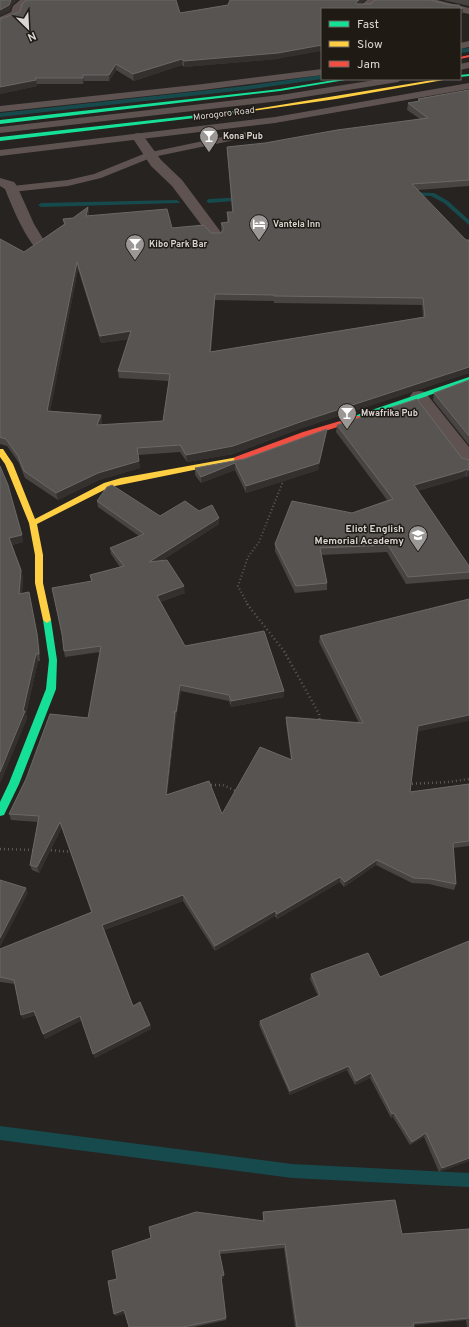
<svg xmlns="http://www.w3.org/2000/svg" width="469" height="1327" viewBox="0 0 469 1327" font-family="Overpass,sans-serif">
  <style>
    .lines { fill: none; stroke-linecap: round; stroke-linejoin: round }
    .stream { fill: #174a4c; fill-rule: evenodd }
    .path-far1 { stroke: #615956; stroke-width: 2; stroke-dasharray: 1 2.5; stroke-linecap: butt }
    .path { stroke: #615956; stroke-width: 2.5; stroke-dasharray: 1 3; stroke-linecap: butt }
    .lane { fill: #5e5350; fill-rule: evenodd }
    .street { fill: #5e5350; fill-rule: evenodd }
    .fast { fill: #16e098; fill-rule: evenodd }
    .slow { fill: #ffcf43; fill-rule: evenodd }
    .jam { fill: #f24e42; fill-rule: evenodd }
    .wall { fill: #474442; fill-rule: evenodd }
    .shaded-wall { fill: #33302e }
    .building { fill: #575451; stroke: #6b6866; fill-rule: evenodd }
    .labels { text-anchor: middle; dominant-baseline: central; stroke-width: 3; stroke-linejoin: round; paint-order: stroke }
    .far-street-label { font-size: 9px; fill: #d9d5d2; stroke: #201a15 }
    .far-poi-label { font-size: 9px; font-weight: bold; fill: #d9d5d2; stroke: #201a15; text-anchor: start }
    .poi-label { font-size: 10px; font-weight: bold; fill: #d9d5d2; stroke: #201a15; text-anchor: end }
  </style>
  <rect width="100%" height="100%" fill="#262321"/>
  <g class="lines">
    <!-- stream -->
    <g class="stream">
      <polygon points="469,48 469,52 460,53 460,49"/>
      <polygon points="322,75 322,79 245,90 0,117 0,113 245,86"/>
      <polygon points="409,192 434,193 448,201 469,220 469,225 444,203 431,196 407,195 406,194"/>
      <polygon points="245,197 247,198 247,200 209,203 206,201 209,199"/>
      <polygon points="177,200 180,202 179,203 41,207 38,205 41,203"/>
      <polygon points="0,1126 292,1164 469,1173 469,1187 292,1178 0,1140"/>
    </g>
    <!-- path-far1 -->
    <polyline class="path-far1" points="248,605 238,586 248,557 259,542 284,479"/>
    <!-- path -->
    <g class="path">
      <polyline points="247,604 284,651 319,714 320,723"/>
      <polyline points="408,784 449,782 469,779"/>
      <polyline points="207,785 223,785 238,792"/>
      <polyline points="0,849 36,850"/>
      <polyline points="47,850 74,852"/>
    </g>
    <!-- lane -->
    <g class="lane">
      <polygon points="469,41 469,47 460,49 460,43"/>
      <polygon points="469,62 469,68 460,70 460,64"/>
      <polygon points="322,69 322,75 203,90 0,112 0,106 203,84"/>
      <polygon points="381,79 403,79 398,82 280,101 0,133 0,127 280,95"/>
      <polygon points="469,83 469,89 275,123 0,156 0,150 275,117"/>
      <polygon points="251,131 254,132 256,134 254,136 153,157 101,178 68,186 12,192 7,189 12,186 68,180 94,174 146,153"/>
    </g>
    <!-- street -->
    <g class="street">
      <polygon points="20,0 31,0 22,9 20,16 0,24 0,17 11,12 13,6"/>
      <polygon points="367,0 379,0 369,9 357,9"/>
      <polygon points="420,0 437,0 469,8 469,14 460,12 460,9 449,9 421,2"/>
      <polygon points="138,133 142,134 161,160 182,180 223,235 221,238 216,239 211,238 172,186 151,166 132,137 134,134"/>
      <path d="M0,178L14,182L17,186L34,224L45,242L43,245L38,246L33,245C21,228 13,209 5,189L0,186Z"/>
      <polygon points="419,391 425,392 469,447 469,466 462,464 410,396 413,392"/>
    </g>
    <!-- fast -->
    <g class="fast">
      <polygon points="469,74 469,76 460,77 460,75"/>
      <polygon points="340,79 351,79 280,91 0,124 0,120 280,89"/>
      <polygon points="252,109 254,110 254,111 0,141 0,137"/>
      <polygon points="469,377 469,381 360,420 354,420 353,418 354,416"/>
      <polygon points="47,617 51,620 57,660 56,689 19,784 4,815 0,816 0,802 9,783 46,689 49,660 43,620"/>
    </g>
    <!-- slow -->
    <g class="slow">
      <polygon points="439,79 449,79 336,99 252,111 250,110"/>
      <polygon points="0,449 3,449 13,464 35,519 104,483 121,478 238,457 242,459 238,461 110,487 37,524 43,555 43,583 51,620 47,623 43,620 35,583 35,555 29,523 5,464 0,457"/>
    </g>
    <!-- jam -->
    <g class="jam">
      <polygon points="469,55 469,57 460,59 460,57"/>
      <polygon points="357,416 360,416 360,420 309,436 241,461 235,461 234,459 235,457 303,432"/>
    </g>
  </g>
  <!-- wall -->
  <g class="wall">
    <polygon points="230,0 365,0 360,4 460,7 463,8 462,14 460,9 277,59 184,67 182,65 134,81 116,70 109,81 84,81 83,84 36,84 37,86 0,94 0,19 180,13 228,5"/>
    <polygon points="443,0 469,0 469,6"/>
    <path d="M469,90V186L418,190L469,373L299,429L233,454L187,462L180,452L138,455L140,468L99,480L58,500L25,478L19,463L7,446L0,444V239L24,252L64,224L63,219L73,218L88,207L89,214L88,216L172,228L211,233H221L222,231L221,230V223L227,222V212H232L227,147L265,143L420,119L407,110L408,103L418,101V99ZM78,269L101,343L129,339L118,371L119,378L169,381L163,421L101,425L102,422L101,415L50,411ZM215,300L274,301V303L422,305L423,317L211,352Z"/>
    <polygon points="469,380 469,445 433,400 434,393"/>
    <polygon points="337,425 469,460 469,476 466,477 465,476 462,478 417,491 469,566 469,579 406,584 387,552 321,555 327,583 327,590 295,593 275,551 275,544 352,513 387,500 336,432"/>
    <polygon points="326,435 318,470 246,493 235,470 201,483 195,475 195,468 244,459"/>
    <polygon points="0,466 23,542 12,545 23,577 22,593 39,641 40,661 38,661 26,714 27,718 0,783"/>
    <polygon points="97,501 160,516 199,511 219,518 219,524 161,561 185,593 160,602 185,646 284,691 284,697 231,707 229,701 181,691 176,718 167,794 222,814 291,760 286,723 286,717 359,723 319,642 320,636 417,732 410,792 469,784 469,846 453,848 456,884 454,890 429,884 412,883 376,865 344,887 340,882 277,919 275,916 215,951 183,901 104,930 133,1006 150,1025 151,1029 95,1058 82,1020 45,1039 36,1015 23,1019 15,984 0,982 0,949 91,912 62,827 39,873 32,870 30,865 38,822 11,820 9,814 88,718 100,652 65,657 64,651 91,581 90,575 120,567 111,554 110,548 139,536 98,507"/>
    <polygon points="469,941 469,1161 439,1172 424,1137 410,1145 393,1117 391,1118 370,1078 355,1085 347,1070 290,1095 259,1025 260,1021 318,996 310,979 311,974 380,977"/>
    <polygon points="263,1212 402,1234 469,1229 469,1327 467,1327 466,1320 413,1325 414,1327 295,1327 284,1248 220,1254 224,1278 221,1279 226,1320 194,1327 129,1327 125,1313 116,1316 114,1314 117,1279 263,1221"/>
  </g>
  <!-- shaded-wall -->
  <g class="shaded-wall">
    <polygon points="11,0 18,0 12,5 10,11 0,16 0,10"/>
    <polygon points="359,0 365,0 356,8 356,2"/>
    <polygon points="463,8 462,14 460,15 460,9"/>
    <polygon points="322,45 322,51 277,59 184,67 184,61"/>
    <polygon points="182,59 182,65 134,81 133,74"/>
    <polygon points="116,64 116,70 109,81 109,75"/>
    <polygon points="83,75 84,81 83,84"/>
    <polygon points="36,80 37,86 0,94 0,87"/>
    <polygon points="88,207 89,214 87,223 86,216"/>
    <polygon points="77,262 78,269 49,418 47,411"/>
    <polygon points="215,294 215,300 210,359 210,352"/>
    <polygon points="131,331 132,338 101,343 100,336"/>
    <polygon points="469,367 469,373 299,429 233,454 187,462 186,455 300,422"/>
    <polygon points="101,415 102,422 98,432 97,425"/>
    <polygon points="327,429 326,435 318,470 246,493 246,486"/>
    <polygon points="139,461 140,468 99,480 58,500 56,493 98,473"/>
    <polygon points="235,463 235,470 201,483 201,477"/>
    <polygon points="467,469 465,476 462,478 412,492 414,485"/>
    <polygon points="468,470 469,470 469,476 466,477"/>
    <polygon points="219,518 219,524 150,568 149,562"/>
    <polygon points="22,535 23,542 11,545 9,538"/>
    <polygon points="21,570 23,577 21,601 19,594"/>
    <polygon points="184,586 185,593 157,603 157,596"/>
    <polygon points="30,599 39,641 40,661 39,654"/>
    <polygon points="36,654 38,661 26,714 27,718 0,783 0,772 23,711"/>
    <polygon points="180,685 181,691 176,718 166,800 166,795 173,712"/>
    <polygon points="284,691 284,697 231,707 231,701"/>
    <polygon points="469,715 469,721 416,732 418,726"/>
    <polygon points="60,822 62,827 39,873 37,867"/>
    <polygon points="377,860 376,865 344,887 345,882"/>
    <polygon points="340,877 340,882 277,919 277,914"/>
    <polygon points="26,888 28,893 0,947 0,938"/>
    <polygon points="183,895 183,901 103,930 102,925"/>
    <polygon points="275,911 275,916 215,951 215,946"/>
    <polygon points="34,1011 36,1015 23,1019 21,1015"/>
    <polygon points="80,1016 82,1020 45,1039 43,1034"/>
    <polygon points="150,1025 151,1029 95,1058 93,1054"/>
    <polygon points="349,1066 347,1070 290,1095 290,1091"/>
    <polygon points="371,1073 370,1078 355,1085 356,1081"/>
    <polygon points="394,1113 393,1117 391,1118 392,1114"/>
    <polygon points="426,1133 424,1137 410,1145 412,1142"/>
    <polygon points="469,1158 469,1161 439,1172 442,1168"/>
    <polygon points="224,1275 224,1278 221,1279 221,1276"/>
    <polygon points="124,1310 126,1313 116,1316 114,1314"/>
  </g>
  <!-- building -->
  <g class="building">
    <polygon points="0,0 11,0 9,5 0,10"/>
    <polygon points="26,0 176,0 180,13 228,5 230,0 359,0 356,2 356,4 371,4 375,0 431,0 449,5 459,5 460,7 463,8 460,9 322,9 322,45 278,53 184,61 182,59 133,74 116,64 109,75 83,75 83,78 35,78 36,80 0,87 0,19 20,12 22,4"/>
    <path d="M469,90V180L412,184L466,240H469V367L300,422L233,446L186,455L180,445L137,448L139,461L98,473L56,493L24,471L18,456L6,439L0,437V239L24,252L65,224L63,219L73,218L88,207L86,216L167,209L172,228L204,225L211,233H221L224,228L221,223L229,222L227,212H233L227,147L265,143L337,130L428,118L408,103L420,101L418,99ZM77,262L100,336L131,331L118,371L170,374L163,421L97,425L101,415L47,411ZM215,294L274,295V296L423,298L425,317L210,352Z"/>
    <polygon points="469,380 469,436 434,393"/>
    <polygon points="417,399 462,458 469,460 469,470 468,470 467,469 463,471 414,485 469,566 469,572 408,577 388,545 320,548 327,583 296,586 275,544 292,501 352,513 393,499 337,425"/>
    <polygon points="327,429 319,463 246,486 235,463 201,477 195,468 244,459"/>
    <polygon points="0,466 8,485 22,535 9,538 21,570 19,594 29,592 37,634 39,654 36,654 23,711 25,711 0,772"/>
    <polygon points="112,485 160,516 185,501 199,511 212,505 219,518 149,562 167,560 184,586 157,596 185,646 264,631 284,691 231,701 229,695 180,685 176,712 173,712 175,713 166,795 209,781 222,814 260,747 292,760 286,717 363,723 320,636 469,599 469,715 418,726 410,792 469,784 469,841 453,843 456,884 431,879 414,878 377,860 345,882 340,877 277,914 275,911 215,946 183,895 102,925 133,1006 140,1002 150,1025 93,1054 80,1016 43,1034 34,1011 21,1015 14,980 0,977 0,949 92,912 60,822 37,867 30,865 39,816 9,814 26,779 50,714 88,718 101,646 64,651 62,634 52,588 92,581 90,575 124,566 110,548 144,534 97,501 107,487"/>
    <polygon points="0,880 26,888 0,938"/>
    <polygon points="469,941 469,1158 442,1168 426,1133 412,1142 394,1113 392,1114 371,1073 356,1081 349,1066 290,1091 260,1021 320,995 311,974 368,953 380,977"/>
    <polygon points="395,1200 402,1234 469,1229 469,1318 413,1323 414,1327 297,1327 285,1244 219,1251 224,1275 221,1276 226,1318 183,1327 129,1327 124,1310 114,1314 108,1281 117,1279 112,1251 151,1238 149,1227 196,1212 264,1221 263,1212"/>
  </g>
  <!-- icons -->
  <defs>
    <g id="bar-pin" transform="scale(1)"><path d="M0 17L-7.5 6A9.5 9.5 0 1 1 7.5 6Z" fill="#9a9794" stroke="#201a15"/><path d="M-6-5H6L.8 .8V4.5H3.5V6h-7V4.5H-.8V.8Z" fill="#fff"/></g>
    <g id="hotel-pin" transform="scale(1)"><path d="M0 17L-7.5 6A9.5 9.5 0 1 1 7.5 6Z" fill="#9a9794" stroke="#201a15"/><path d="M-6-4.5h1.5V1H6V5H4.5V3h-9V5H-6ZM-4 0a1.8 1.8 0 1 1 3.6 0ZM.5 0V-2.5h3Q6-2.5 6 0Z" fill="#fff"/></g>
    <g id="school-pin" transform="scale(1)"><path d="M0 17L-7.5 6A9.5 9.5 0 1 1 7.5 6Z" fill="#9a9794" stroke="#201a15"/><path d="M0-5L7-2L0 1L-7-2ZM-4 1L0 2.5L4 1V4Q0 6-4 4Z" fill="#fff"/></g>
  </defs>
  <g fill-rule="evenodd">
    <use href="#bar-pin" x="209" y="136"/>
    <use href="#hotel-pin" x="259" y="224"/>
    <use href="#bar-pin" x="135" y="244"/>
    <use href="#bar-pin" x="347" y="413"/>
    <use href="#school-pin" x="418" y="535"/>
  </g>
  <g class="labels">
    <!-- far-street labels -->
    <g class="far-street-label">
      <text transform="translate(224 114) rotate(-7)">Morogoro Road</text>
    </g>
    <!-- far-poi labels -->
    <g class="far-poi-label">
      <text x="223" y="136">Kona Pub</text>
      <text x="273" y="224">Vantela Inn</text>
      <text x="149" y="244">Kibo Park Bar</text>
      <text x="361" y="413">Mwafrika Pub</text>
    </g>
    <!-- poi labels -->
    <g class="poi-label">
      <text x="404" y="529">Eliot English<tspan x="404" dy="12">Memorial Academy</tspan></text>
    </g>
  </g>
  <!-- legend -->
  <rect x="321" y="8" width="140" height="72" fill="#201a15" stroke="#6a6561"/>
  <rect x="329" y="21" width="20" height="6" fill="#16e098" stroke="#6a6561"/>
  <text x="357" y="28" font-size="12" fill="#d9d5d2">Fast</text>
  <rect x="329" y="41" width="20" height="6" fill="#ffcf43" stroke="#6a6561"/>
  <text x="357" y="48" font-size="12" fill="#d9d5d2">Slow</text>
  <rect x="329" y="61" width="20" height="6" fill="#f24e42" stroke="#6a6561"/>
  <text x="357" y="68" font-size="12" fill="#d9d5d2">Jam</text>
  <!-- north arrow -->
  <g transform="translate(28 28) rotate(156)" stroke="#201a15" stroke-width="3" paint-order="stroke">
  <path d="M0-3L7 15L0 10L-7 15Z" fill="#d9d5d2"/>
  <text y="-6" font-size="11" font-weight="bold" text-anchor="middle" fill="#d9d5d2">N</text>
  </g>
</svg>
